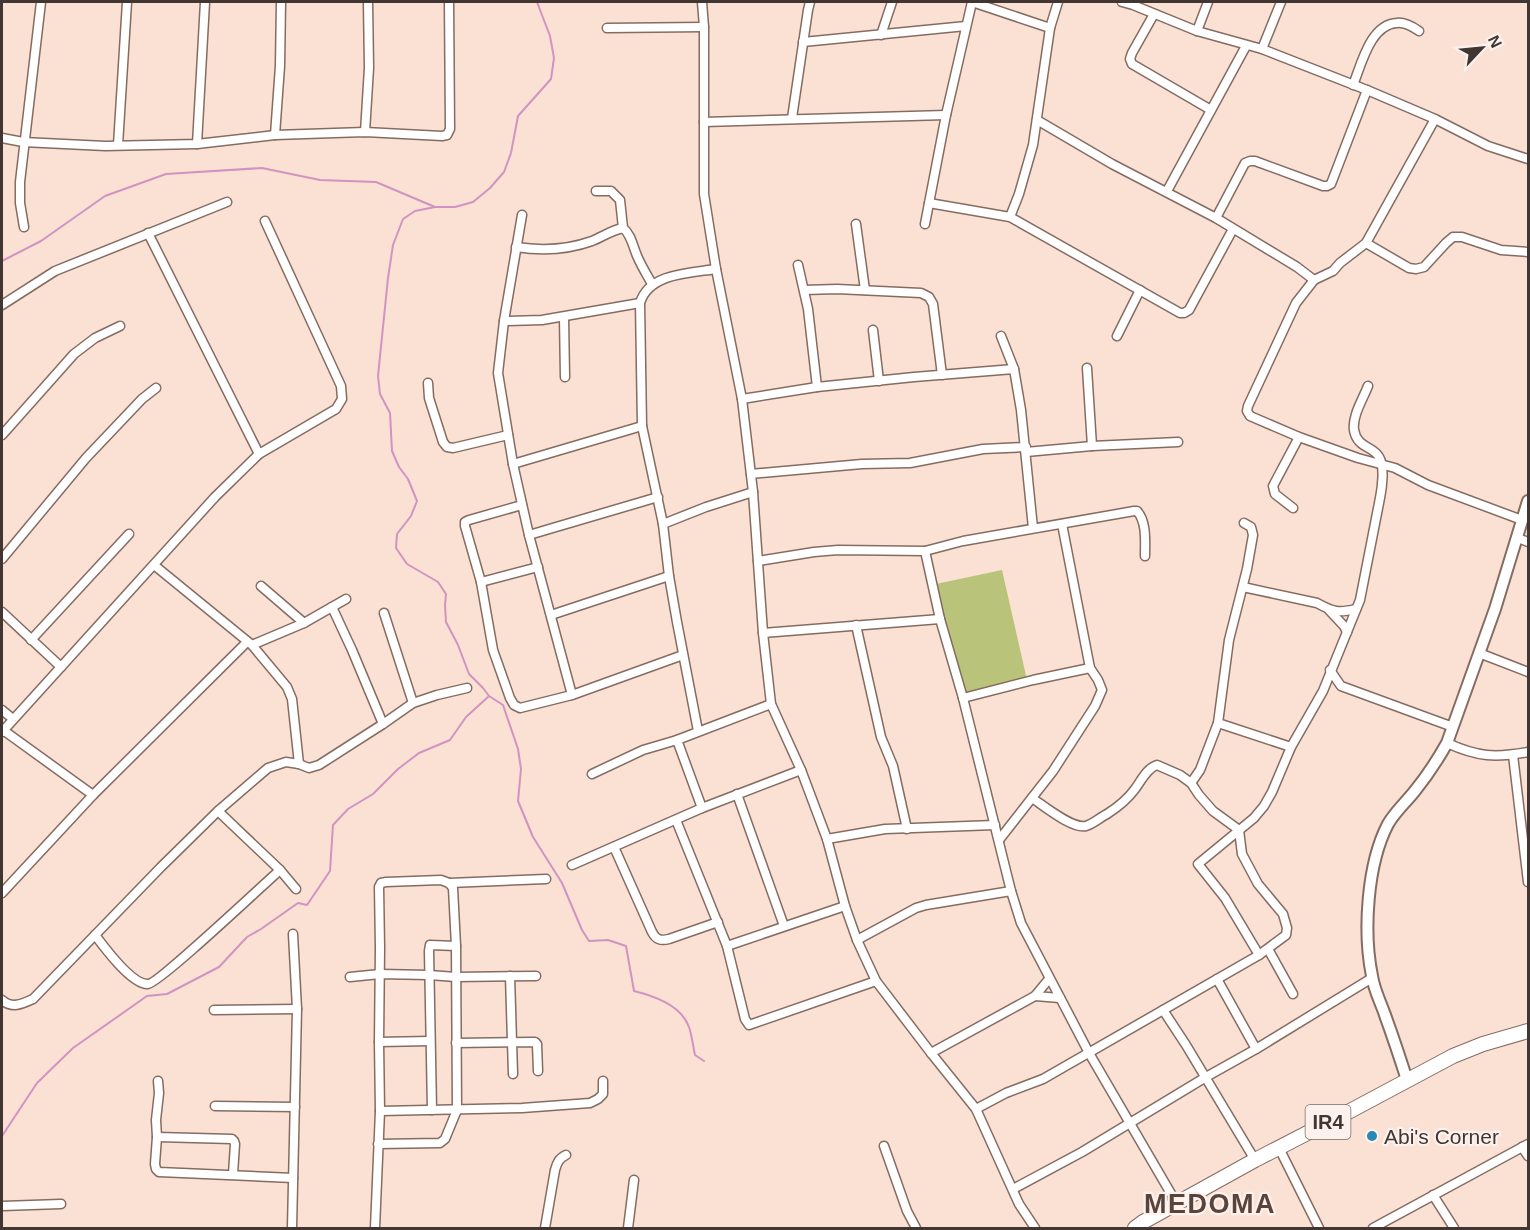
<svg xmlns="http://www.w3.org/2000/svg" width="1530" height="1230" viewBox="0 0 1530 1230" font-family="Helvetica,sans-serif">
  <style>
    .green { fill: #bac37a }
    .lines { fill: none; stroke-linecap: round; stroke-linejoin: round }
    .stream { stroke: #d194c2; stroke-width: 2 }
    .minor-casing { stroke: #846c62; stroke-width: 11 }
    .tertiary-casing { stroke: #846c62; stroke-width: 14 }
    .primary-casing { stroke: #846c62; stroke-width: 16 }
    .minor { stroke: #fff; stroke-width: 8 }
    .tertiary { stroke: #fff; stroke-width: 10 }
    .primary { stroke: #fff; stroke-width: 14 }
    .poi-dot { fill: #2789b4; stroke: #fcf1ec; stroke-width: 2 }
    .labels { text-anchor: middle; dominant-baseline: central; stroke-width: 4.5; stroke-linejoin: round; paint-order: stroke }
    .shield { fill: #fcf1ec; stroke: #796e6a; stroke-width: 1.5 }
    .shield-label { font-size: 20px; font-weight: bold; fill: #413632 }
    .poi-label { font-size: 21px; fill: #413632; stroke: #fcf1ec; text-anchor: start }
    .district-label { font-size: 27px; font-weight: bold; letter-spacing: 1.5px; fill: #59433a; stroke: #fcf1ec }
  </style>
  <rect width="100%" height="100%" fill="#fbe0d4"/>
  <!-- green -->
  <polygon class="green" points="1002,570 1027,680 960,695 936,584"/>
  <g class="lines">
    <!-- stream -->
    <g class="stream">
      <path d="M537,2L550,36L554,58L551,79L518,116L511,153L504,172L490,188L473,202L455,207H435L415,211L403,219L393,245L388,278L378,376L380,394L390,413L392,451L399,467L408,479L417,501L411,516L397,534L396,548L407,564L438,582L446,594L445,605L446,622L458,645L469,674L483,688L489,696L503,705L518,749L521,769L518,801L533,837L562,883L582,930L589,941L608,940L626,946L634,991C654,996 681,1005 689,1027C692,1036 693,1046 695,1055L704,1061"/>
      <polyline points="2,261 41,241 105,196 166,174 262,168 320,180 376,182 435,207"/>
      <polyline points="2,1136 37,1083 73,1048 147,996 167,994 219,967 247,937 261,929 298,903 307,905 330,871 333,825 348,809 373,794 398,769 419,753 450,740 466,717 488,697"/>
    </g>
    <!-- minor casing -->
    <g class="minor-casing">
      <g id="minor">
        <polyline points="702,2 704,27 704,194 716,269 742,399 753,492 763,633 771,704 801,770 827,839 845,906 857,940 876,981 931,1053 976,1109 1019,1204 1035,1228"/>
        <polyline points="972,2 1050,28"/>
        <polyline points="1122,2 1133,5 1197,31 1262,49 1367,90 1435,119 1488,146 1528,159"/>
        <polyline points="1154,14 1132,53 1130,59 1132,64 1211,110"/>
        <polyline points="607,28 704,27"/>
        <polyline points="1197,31 1208,2"/>
        <polyline points="881,35 892,2"/>
        <polyline points="803,42 966,26"/>
        <polyline points="1262,49 1281,2"/>
        <path d="M1353,85C1361,66 1370,24 1397,23C1404,22 1413,27 1419,31"/>
        <polyline points="792,118 808,10 810,2"/>
        <polyline points="1435,119 1366,243 1340,263 1333,271 1314,280 1296,303 1248,406 1247,411 1250,416 1299,437 1358,458 1395,468 1428,485 1522,520"/>
        <polyline points="1037,120 1112,164 1216,218 1297,267 1314,280"/>
        <polyline points="704,122 946,115"/>
        <polyline points="365,132 369,68 368,2"/>
        <polyline points="275,135 280,66 281,2"/>
        <polyline points="2,138 23,142 105,146 197,144 275,135 365,132 442,136 447,135 450,129 449,2"/>
        <polyline points="197,144 205,2"/>
        <polyline points="118,145 127,2"/>
        <polyline points="596,191 611,191 620,200 623,228"/>
        <polyline points="1167,191 1246,46"/>
        <polyline points="929,203 1010,217 1180,313 1184,313 1189,310 1233,229"/>
        <polyline points="522,215 504,321 498,373 513,464 529,535 572,695"/>
        <polyline points="1010,217 1019,194 1033,145 1050,28 1058,2"/>
        <polyline points="1216,218 1245,163 1250,161 1255,161 1323,186 1327,186 1331,184 1367,90"/>
        <polyline points="856,224 865,290"/>
        <polyline points="925,224 946,115 972,2"/>
        <polyline points="24,227 20,203 20,182 41,2"/>
        <polyline points="148,233 259,454"/>
        <polyline points="1366,243 1409,268 1416,269 1424,267 1446,243 1453,237 1462,237 1501,250 1528,252"/>
        <path d="M516,247C542,251 567,250 592,241C602,237 612,230 623,228C632,235 633,248 638,258C642,267 647,275 652,284"/>
        <polyline points="798,265 808,309 817,387"/>
        <polyline points="804,290 837,289 921,293 929,297 933,304 942,375"/>
        <polyline points="2,305 55,271 227,202"/>
        <polyline points="564,317 565,377"/>
        <polyline points="504,321 542,320 640,303"/>
        <polyline points="873,330 879,381"/>
        <polyline points="1001,336 1014,369 1021,410 1033,528"/>
        <polyline points="1117,336 1140,290"/>
        <polyline points="1087,368 1092,446"/>
        <polyline points="428,383 429,398 443,442 447,447 453,448 508,435"/>
        <polyline points="742,399 817,387 914,377 1014,369"/>
        <polyline points="2,435 74,354 95,338 120,326"/>
        <polyline points="1026,452 1092,446 1178,442"/>
        <polyline points="513,464 642,426"/>
        <polyline points="751,474 862,464 910,463 983,449 1026,447"/>
        <polyline points="522,505 469,520 465,522 465,526 481,582 493,650 510,698 514,705 520,708 572,695 683,655"/>
        <polyline points="1293,508 1275,494 1273,486 1299,437"/>
        <polyline points="663,524 706,507 753,492"/>
        <polyline points="529,535 658,497"/>
        <polyline points="1518,538 1528,542"/>
        <polyline points="925,551 940,619 963,698 1011,891 1021,923 1089,1053 1177,1204"/>
        <polyline points="2,559 86,458 142,399 156,388"/>
        <path d="M758,561L814,552L838,550L925,551L963,541L1134,511H1137C1147,522 1145,542 1145,556"/>
        <polyline points="154,565 252,645 287,687 292,699 299,764"/>
        <polyline points="481,582 538,567"/>
        <polyline points="261,586 304,623"/>
        <path d="M1243,587L1317,603C1333,612 1339,613 1356,609"/>
        <polyline points="332,607 352,650 383,724"/>
        <polyline points="1329,610 1344,626 1347,632"/>
        <polyline points="2,612 61,667"/>
        <polyline points="551,615 669,576"/>
        <polyline points="856,625 881,737 893,766 907,829"/>
        <polyline points="763,633 940,619"/>
        <polyline points="31,640 129,534"/>
        <polyline points="252,645 304,623 346,599"/>
        <polyline points="1479,653 1528,672"/>
        <polyline points="1330,670 1341,686 1453,727"/>
        <polyline points="963,698 1033,680 1090,668"/>
        <polyline points="413,703 437,695 467,688"/>
        <polyline points="2,710 13,719"/>
        <polyline points="1218,723 1291,747"/>
        <polyline points="3,730 93,795"/>
        <path d="M698,731L677,622L669,576L663,524L642,426L640,303C649,273 690,273 716,269"/>
        <polyline points="2,732 215,497 259,454 336,409 342,399 341,386 265,221"/>
        <polyline points="677,740 702,808"/>
        <path d="M1447,743C1478,757 1495,758 1528,752"/>
        <polyline points="1513,755 1528,882"/>
        <polyline points="592,774 643,750 677,740 771,704"/>
        <polyline points="1191,783 1200,770 1218,723 1229,640 1247,569 1253,535 1251,527 1244,523"/>
        <polyline points="737,794 784,926"/>
        <path d="M1032,798C1044,806 1072,829 1086,826C1093,824 1101,817 1107,814C1118,807 1127,800 1135,789C1141,781 1147,768 1157,765L1180,775L1191,783L1199,795L1213,811L1239,830"/>
        <polyline points="218,811 280,870 296,889"/>
        <polyline points="676,820 727,946 745,1019 749,1025 876,981"/>
        <polyline points="827,839 885,829 995,825"/>
        <polyline points="999,840 1053,771 1095,706 1102,690 1098,680 1090,668 1062,524"/>
        <path d="M614,847L652,932C656,940 661,941 669,939L718,922"/>
        <polyline points="572,865 702,808 801,770"/>
        <polyline points="449,883 546,879"/>
        <polyline points="2,893 93,795 247,642"/>
        <path d="M95,935C104,947 132,985 148,984C158,984 264,884 280,870"/>
        <polyline points="857,940 916,908 926,905 1011,891"/>
        <polyline points="727,946 845,906"/>
        <polyline points="1268,949 1293,994"/>
        <path d="M1259,955L1225,898L1198,864L1254,818L1264,806L1272,792L1291,747L1323,691L1360,600L1380,498C1382,488 1385,466 1379,457C1373,446 1357,448 1354,430C1352,416 1363,399 1368,386"/>
        <polyline points="510,976 513,1074"/>
        <polyline points="350,977 380,974 429,975 456,977 536,976"/>
        <polyline points="1217,979 1256,1049"/>
        <polyline points="1035,996 1060,998"/>
        <path d="M2,1000C12,1009 22,1004 33,999L161,867L218,811L268,768L286,762L299,764L309,768L319,765L383,724L413,703L384,613"/>
        <polyline points="214,1010 297,1009"/>
        <polyline points="1163,1010 1186,1045 1255,1160"/>
        <polyline points="379,1042 430,1041"/>
        <polyline points="456,1043 535,1042 537,1044 538,1071"/>
        <polyline points="931,1053 1035,996 1049,979"/>
        <polyline points="158,1081 159,1093 156,1120 157,1137 155,1164 156,1169 159,1172 293,1178"/>
        <polyline points="215,1106 295,1107"/>
        <polyline points="976,1109 1006,1093 1043,1079 1259,955 1286,935 1287,928 1283,914 1258,884 1242,854 1239,830"/>
        <polyline points="432,1110 429,951 430,945 456,946"/>
        <polyline points="380,1111 522,1108 590,1103 598,1099 603,1094 603,1081"/>
        <polyline points="157,1137 232,1139 234,1141 235,1144 233,1174"/>
        <polyline points="884,1146 907,1211 916,1228"/>
        <polyline points="1522,1147 1528,1156"/>
        <polyline points="1279,1148 1319,1228"/>
        <polyline points="1013,1189 1082,1152 1206,1077 1256,1049 1372,978"/>
        <polyline points="1433,1195 1454,1228"/>
        <polyline points="2,1206 61,1204"/>
        <polyline points="292,1228 297,1009 293,934"/>
        <polyline points="375,1228 380,1111 379,1042 380,948 379,887 381,883 386,882 441,880 449,883 453,888 456,946 457,1110 445,1139 440,1143 378,1144"/>
        <path d="M545,1228L555,1170C557,1163 559,1158 566,1155"/>
        <polyline points="628,1228 634,1180"/>
        <polyline points="1373,1228 1528,1144"/>
      </g>
    </g>
    <!-- tertiary casing -->
    <g class="tertiary-casing">
      <path id="tertiary" d="M1407,1080C1400,1058 1393,1037 1385,1015C1381,1003 1374,990 1372,976C1363,932 1367,864 1388,824C1395,812 1405,803 1414,792C1427,776 1437,761 1447,743L1495,609L1528,501"/>
    </g>
    <!-- primary casing -->
    <g class="primary-casing">
      <polyline id="primary" points="1135,1228 1143,1222 1255,1160 1350,1111 1453,1056 1483,1044 1528,1031"/>
    </g>
    <!-- minor -->
    <use href="#minor" class="minor"/>
    <!-- tertiary -->
    <use href="#tertiary" class="tertiary"/>
    <!-- primary -->
    <use href="#primary" class="primary"/>
  </g>
  <!-- markers -->
  <circle class="poi-dot" cx="1372" cy="1136" r="6"/>
  <g class="labels">
    <!-- shield labels -->
    <rect class="shield" x="1305.5" y="1105" width="45" height="34" rx="4.5"/>
    <g class="shield-label">
      <text x="1328" y="1122">IR4</text>
    </g>
    <!-- poi labels -->
    <g class="poi-label">
      <text x="1384" y="1136">Abi's Corner</text>
    </g>
    <!-- district labels -->
    <g class="district-label">
      <text x="1210" y="1204">MEDOMA</text>
    </g>
  </g>
  <!-- border -->
  <rect width="1530" height="1230" fill="none" stroke="#413632" stroke-width="6"/>
  <!-- north arrow -->
  <g transform="translate(1482 48) rotate(64)" stroke="#fcf1ec" stroke-width="4.5" paint-order="stroke">
  <path d="M0-4.5L10 22L0 15L-10 22Z" fill="#413632"/>
  <text y="-9" font-size="16" font-weight="bold" text-anchor="middle" fill="#413632">N</text>
  </g>
</svg>
